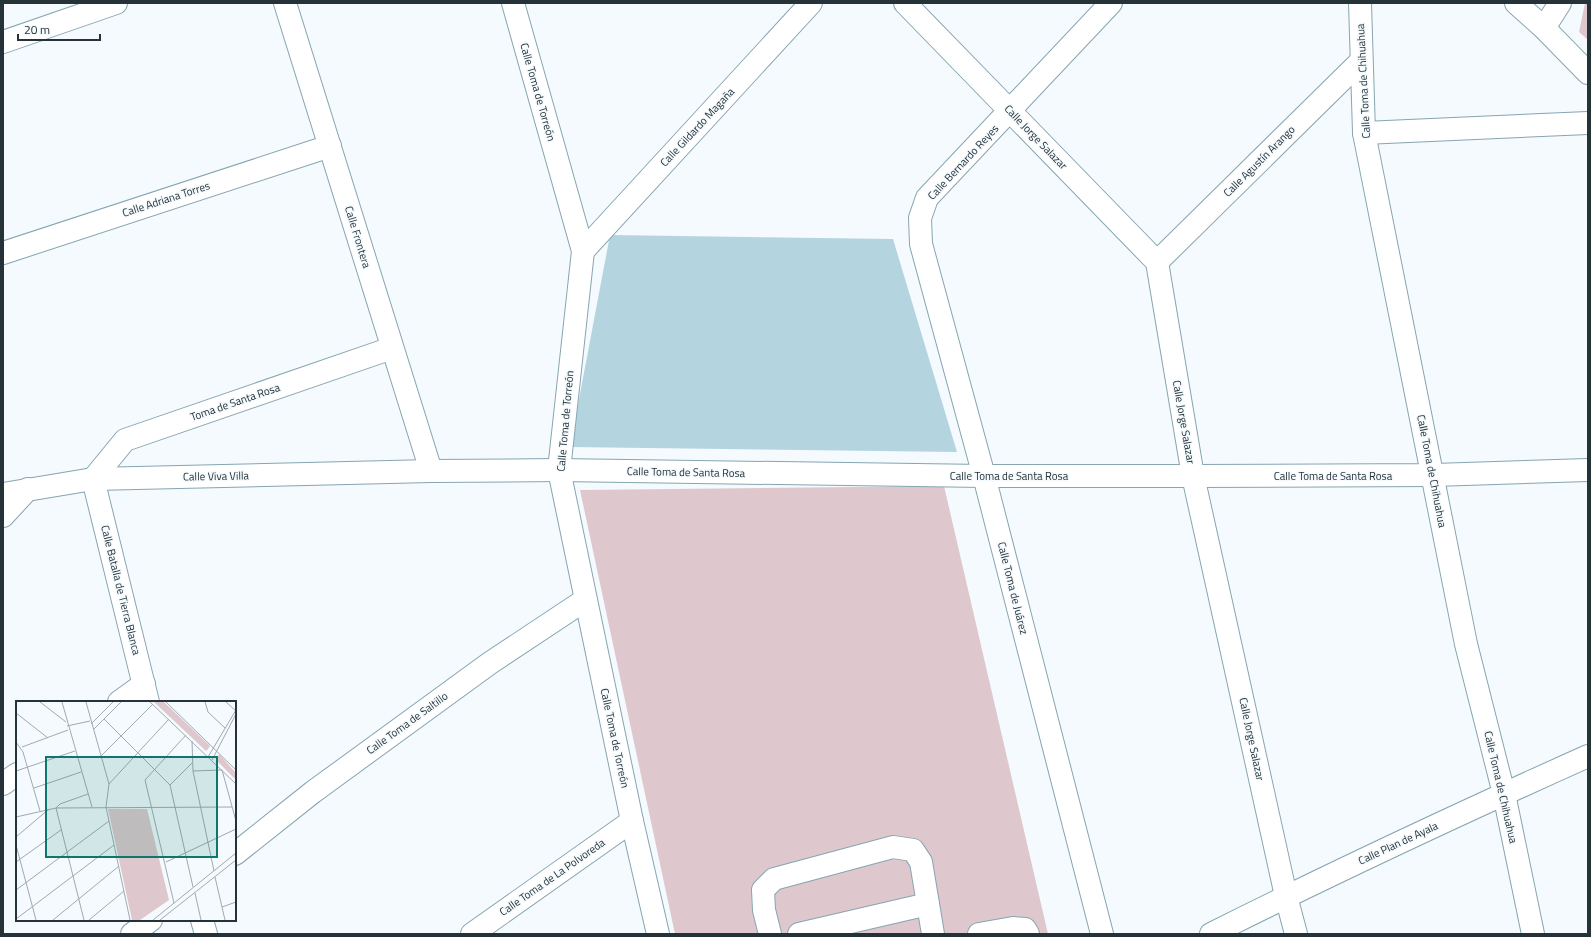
<svg xmlns="http://www.w3.org/2000/svg" width="1591" height="937" viewBox="0 0 1591 937" font-family="'Titillium Web',sans-serif">
  <style>
    .green { fill: #dec8cd }
    .building { fill: #b4d4e0 }
    .lines { fill: none; stroke-linecap: round; stroke-linejoin: round }
    .minor-casing { stroke: #86a5b1; stroke-width: 24 }
    .minor { stroke: #fff; stroke-width: 22 }
    .labels { text-anchor: middle; dominant-baseline: central; stroke-width: 3; stroke-linejoin: round; paint-order: stroke }
    .street-label { font-size: 11px; fill: #253237; stroke: #f4fafd }
    .inset-road { fill: none; stroke: #a1aaae; stroke-width: 1 }
    .view { fill: #0f766e; fill-opacity: 0.15; stroke: #0f766e; stroke-width: 2 }
    .inset-edge { fill: none; stroke: #253237; stroke-width: 2 }
  </style>
  <rect width="100%" height="100%" fill="#f4fafd"/>
  <!-- green -->
  <g class="green">
    <polygon points="1585,3 1588,3 1588,40 1579,32"/>
    <polygon points="944,486 1048,934 675,934 580,490"/>
  </g>
  <!-- building -->
  <polygon class="building" points="610,235 893,239 957,452 570,447"/>
  <g class="lines">
    <!-- minor casing -->
    <g class="minor-casing">
      <g id="minor">
        <polyline points="285,3 431,471"/>
        <polyline points="513,3 583,251 559,470 632,821 658,934"/>
        <polyline points="905,3 1157,262 1193,476 1286,896 1296,934"/>
        <polyline points="1360,3 1364,133 1466,644 1504,794 1533,934"/>
        <polyline points="1516,3 1544,28 1588,73"/>
        <polyline points="1544,28 1560,3"/>
        <polyline points="3,42 116,3"/>
        <polyline points="1364,133 1588,123"/>
        <polyline points="583,251 811,3"/>
        <polyline points="3,253 330,146"/>
        <polyline points="1157,262 1361,61"/>
        <polyline points="3,494 93,479 431,471 559,470 984,476 1193,476 1434,475 1588,470"/>
        <polyline points="3,516 28,489"/>
        <polyline points="119,702 144,684"/>
        <polyline points="148,702 93,479 125,440 392,348"/>
        <polyline points="3,784 17,774"/>
        <polyline points="235,854 313,792 490,663 585,600"/>
        <polyline points="202,920 206,934"/>
        <polyline points="132,934 151,920"/>
        <polyline points="472,934 632,821"/>
        <polyline points="770,934 764,910 763,890 774,879 893,847 913,850 921,862 933,934"/>
        <polyline points="799,934 928,904"/>
        <polyline points="979,934 1013,928 1025,929 1028,934"/>
        <polyline points="1102,934 984,476 921,244 920,218 927,198 1111,3"/>
        <path d="M1211,934C1335,872 1461,813 1588,756"/>
      </g>
    </g>
    <!-- minor -->
    <use href="#minor" class="minor"/>
  </g>
  <g class="labels">
    <!-- street labels -->
    <g class="street-label">
      <text transform="translate(1363 81) rotate(-93)">Calle Toma de Chihuahua</text>
      <text transform="translate(538 92) rotate(74)">Calle Toma de Torreón</text>
      <text transform="translate(697 127) rotate(-47)">Calle Gildardo Magaña</text>
      <text transform="translate(1036 137) rotate(46)">Calle Jorge Salazar</text>
      <text transform="translate(1259 161) rotate(-45)">Calle Agustín Arango</text>
      <text transform="translate(963 162) rotate(-47)">Calle Bernardo Reyes</text>
      <text transform="translate(166 199) rotate(-18)">Calle Adriana Torres</text>
      <text transform="translate(358 237) rotate(73)">Calle Frontera</text>
      <text transform="translate(235 402) rotate(-19)">Toma de Santa Rosa</text>
      <text transform="translate(565 421) rotate(-85)">Calle Toma de Torreón</text>
      <text transform="translate(1184 422) rotate(80)">Calle Jorge Salazar</text>
      <text transform="translate(1432 471) rotate(79)">Calle Toma de Chihuahua</text>
      <text transform="translate(686 472) rotate(1)">Calle Toma de Santa Rosa</text>
      <text transform="translate(216 476) rotate(-1)">Calle Viva Villa</text>
      <text x="1009" y="476">Calle Toma de Santa Rosa</text>
      <text x="1333" y="476">Calle Toma de Santa Rosa</text>
      <text transform="translate(1013 588) rotate(76)">Calle Toma de Juárez</text>
      <text transform="translate(121 590) rotate(76)">Calle Batalla de Tierra Blanca</text>
      <text transform="translate(407 723) rotate(-36)">Calle Toma de Saltillo</text>
      <text transform="translate(615 738) rotate(78)">Calle Toma de Torreón</text>
      <text transform="translate(1252 739) rotate(78)">Calle Jorge Salazar</text>
      <text transform="translate(1501 787) rotate(77)">Calle Toma de Chihuahua</text>
      <text transform="translate(1398 843) rotate(-25)">Calle Plan de Ayala</text>
      <text transform="translate(552 877) rotate(-35)">Calle Toma de La Polvoreda</text>
    </g>
  </g>
  <!-- overview -->
  <g transform="translate(16 701)">
    <rect width="220" height="220" fill="#f4fafd"/>
    <path d="M138,1H148L194,45L192,48L190,50ZM203,53L220,72V79L200,59ZM92,108H131L153,199L124,219H116Z" fill="#dec8cd"/>
    <path class="inset-road" d="M24,1L50,21M46,1L76,106M70,1L93,83L90,106L114,219M134,1L220,83M150,1L220,69M189,1L192,11L209,27M210,1L220,10M0,12L32,37M88,18L154,84L177,186M75,23L97,1M51,25L74,20M77,29L105,1M176,40L177,70L198,170M0,41L7,51L24,110M6,46L52,29M85,55L137,3M192,56L220,9M196,59L220,13M0,70L59,50M177,70L206,69L220,120M93,83L153,18M154,84L176,62M18,87L65,71M0,116L40,107L216,106M0,136L33,108M0,144L20,219M0,161L45,129M150,161L220,128M199,176L209,219M0,189L93,120M179,192L185,219M158,202L129,79L170,34M206,206L220,201M0,218L98,144M37,219L103,165M68,219L40,107L44,103L72,93M73,219L108,190M137,219L220,152M144,219L220,159"/>
    <path class="view" d="M30,56H201V156H30Z"/>
    <rect width="220" height="220" class="inset-edge"/>
  </g>
  <!-- border -->
  <rect width="1591" height="937" fill="none" stroke="#253237" stroke-width="8"/>
  <!-- scale -->
  <path d="M18 34v6h82v-6" fill="none" stroke="#253237" stroke-width="2"/>
  <text x="24" y="34" font-size="12" fill="#253237" stroke="#f4fafd" stroke-width="3" paint-order="stroke">20 m</text>
</svg>
